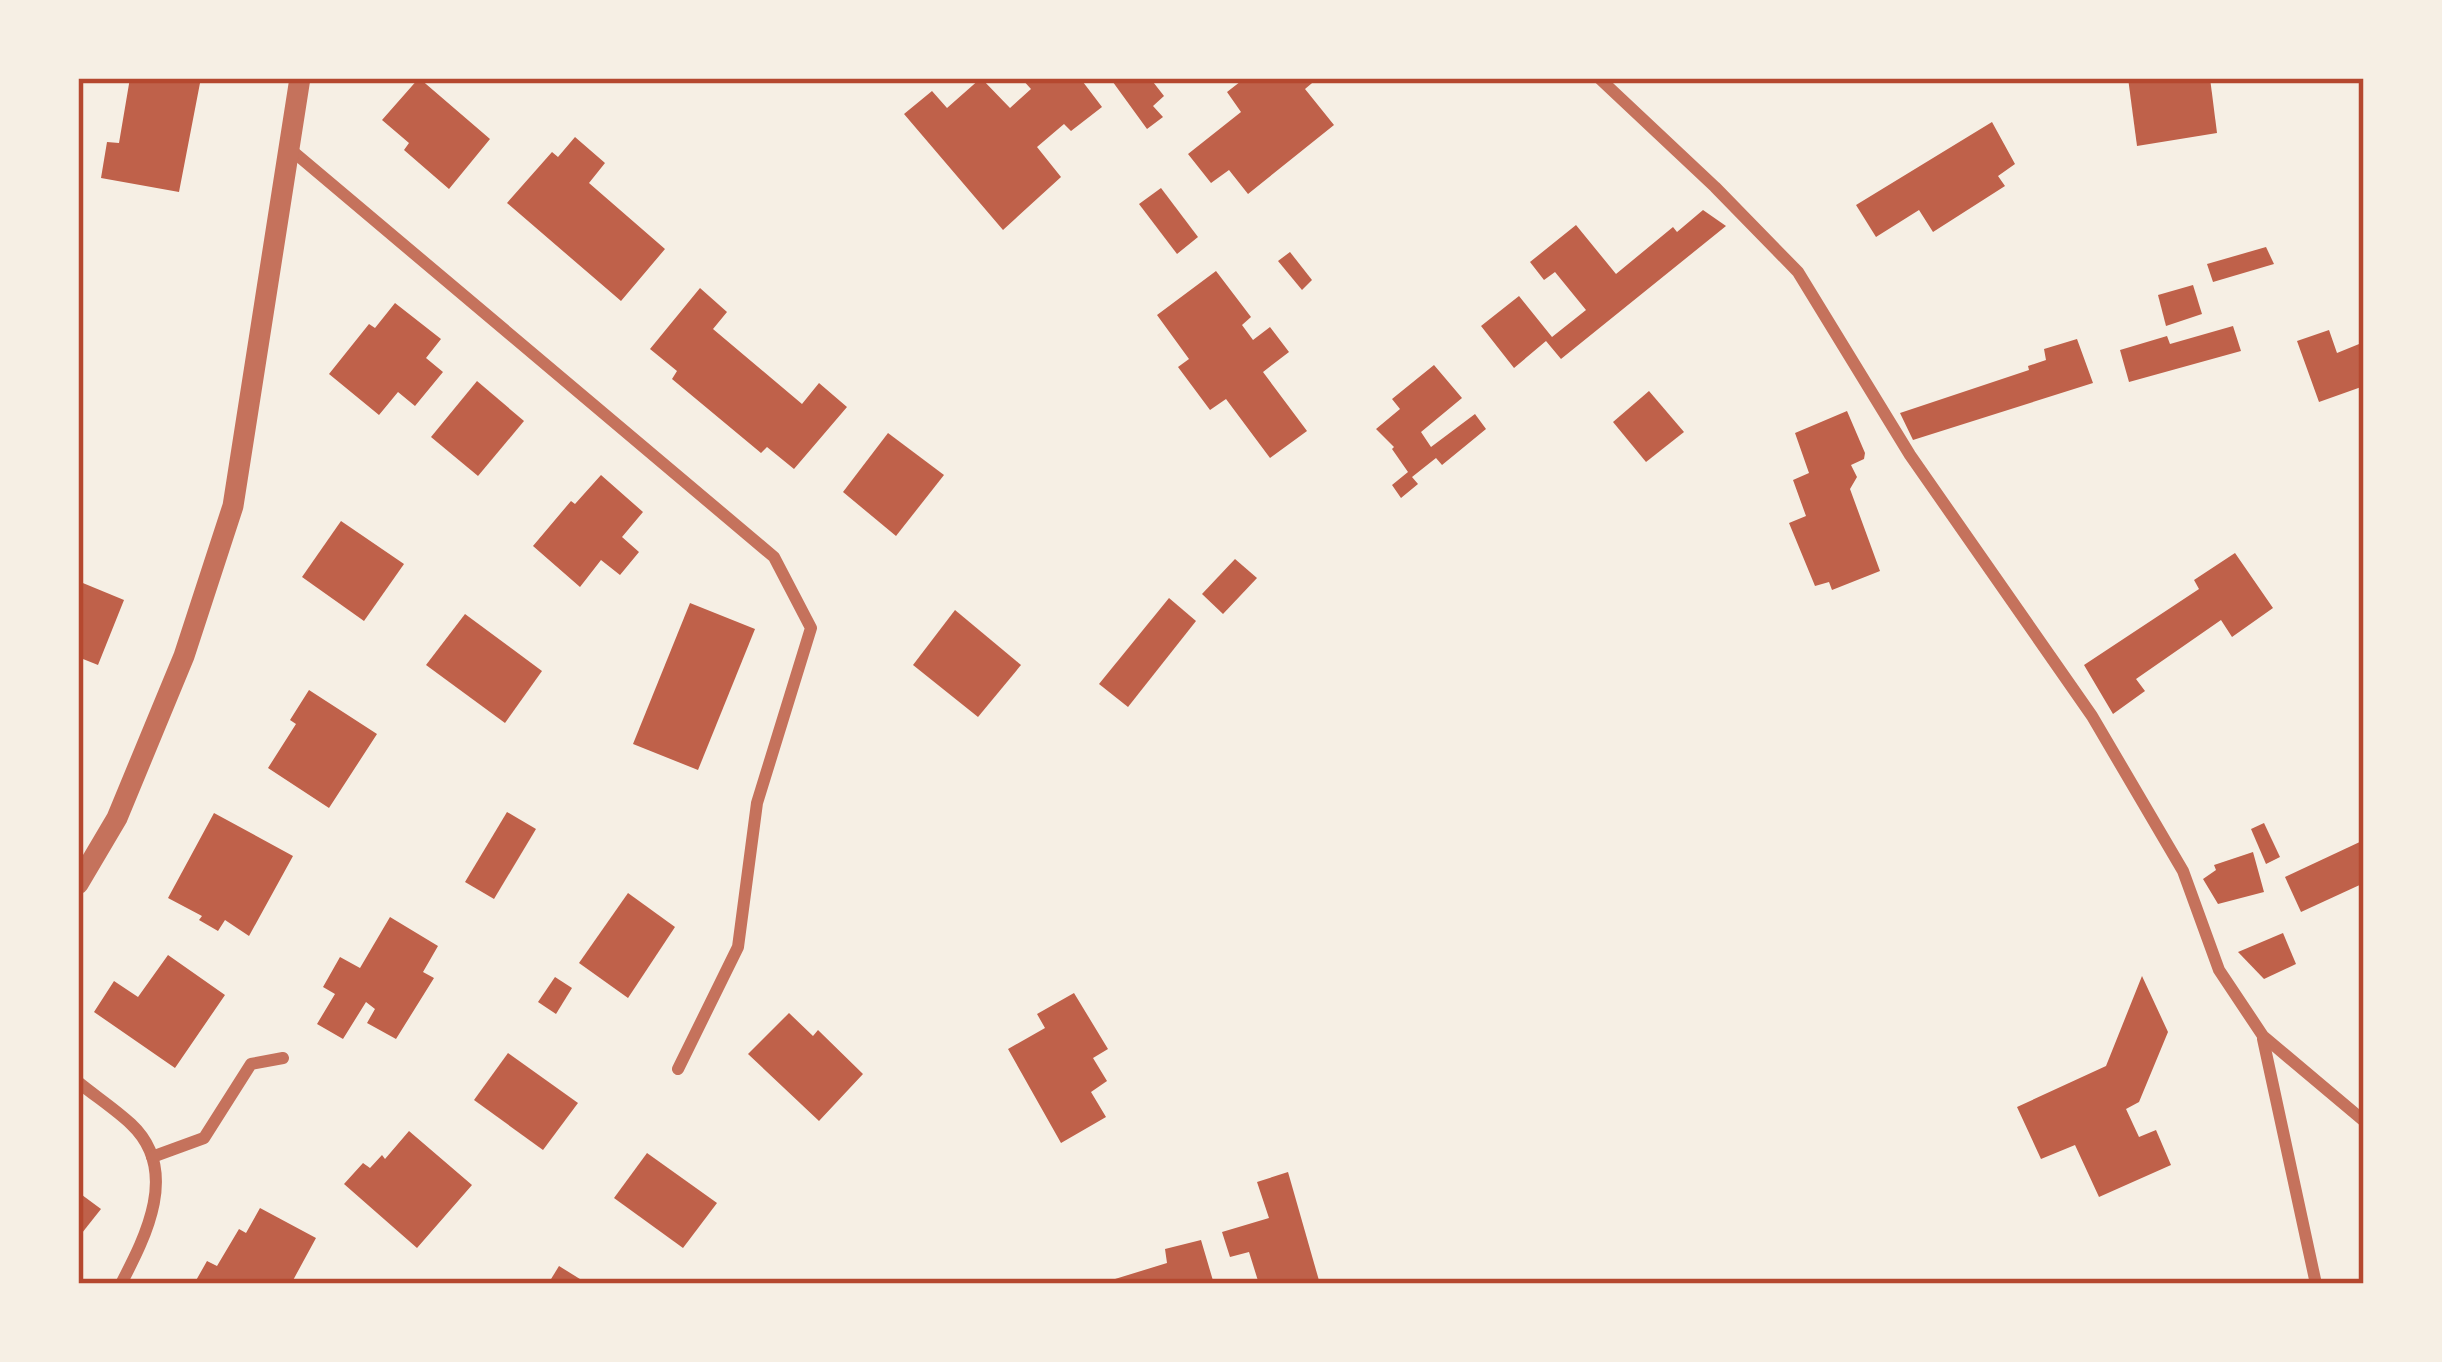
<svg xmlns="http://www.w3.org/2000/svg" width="2442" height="1362" viewBox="0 0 2442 1362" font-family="'DM Sans',sans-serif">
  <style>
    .building { fill: #bf614a }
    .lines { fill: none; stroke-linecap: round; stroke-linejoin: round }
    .minor { stroke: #c5725c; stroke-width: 12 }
    .tertiary { stroke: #c5725c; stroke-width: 21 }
    .neatline { fill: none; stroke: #b5482f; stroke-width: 4.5 }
  </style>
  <rect width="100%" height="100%" fill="#f6efe4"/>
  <!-- building -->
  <g class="building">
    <polygon points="130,78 184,78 200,83 179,192 101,178 107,142 119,143"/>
    <polygon points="419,78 490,139 449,189 404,150 409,143 382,120"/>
    <polygon points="981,78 1010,108 1031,89 1021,78 1080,78 1102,107 1071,131 1064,124 1037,147 1061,177 1003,230 904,114 932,91 947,108"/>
    <polygon points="1110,78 1150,78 1164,96 1153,106 1163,117 1147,129"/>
    <polygon points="1245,78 1318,78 1305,89 1334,125 1248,194 1229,170 1211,183 1188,154 1241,112 1227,92"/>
    <polygon points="2128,78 2210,78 2217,133 2137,146"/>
    <polygon points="1992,122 2015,164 1998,176 2005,186 1933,232 1919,210 1876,237 1856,205"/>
    <polygon points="575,137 605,163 589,183 665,249 621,301 507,203 552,152 558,157"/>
    <polygon points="1161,188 1198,237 1177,254 1139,204"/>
    <polygon points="1703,210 1726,226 1561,359 1546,341 1514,368 1481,326 1519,296 1552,337 1586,310 1555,272 1544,280 1530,262 1576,225 1616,274 1673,227 1677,232"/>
    <polygon points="2266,247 2274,264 2213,282 2207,264"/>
    <polygon points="1290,252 1312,280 1302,290 1278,261"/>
    <polygon points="1216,271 1251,317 1242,325 1253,340 1270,327 1289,352 1263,372 1307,431 1270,458 1226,399 1210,410 1178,367 1189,359 1157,315"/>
    <polygon points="2193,285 2202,314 2166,326 2158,295"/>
    <polygon points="700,288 727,312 713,329 802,404 819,383 847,407 794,469 767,447 761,453 672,379 677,371 650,349"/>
    <polygon points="395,303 441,339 426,358 443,372 415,406 398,392 379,415 329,374 369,324 375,328"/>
    <polygon points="2233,326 2241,351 2129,382 2120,350 2167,336 2170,344"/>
    <polygon points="2329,330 2337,353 2364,342 2364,386 2319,402 2297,341"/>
    <polygon points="2077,339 2093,383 1913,440 1900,413 2029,370 2028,366 2046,360 2044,349"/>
    <polygon points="1434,365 1462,398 1421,432 1431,447 1475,414 1486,429 1442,465 1436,458 1412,477 1418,484 1401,498 1392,485 1408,472 1392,449 1394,447 1376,429 1400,409 1392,399"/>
    <polygon points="477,381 524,421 478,476 431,437"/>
    <polygon points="1649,391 1684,432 1646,462 1613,422"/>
    <polygon points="1847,411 1865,453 1864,459 1851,465 1857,477 1850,489 1880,571 1832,590 1829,582 1815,586 1789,523 1806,516 1793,480 1809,473 1795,433"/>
    <polygon points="888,433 944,475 896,536 843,492"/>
    <polygon points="601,475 643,512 622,537 639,552 620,575 601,560 580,587 533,546 571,501 575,504"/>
    <polygon points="341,521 404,564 364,621 302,577"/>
    <polygon points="2235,553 2273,608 2232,637 2221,620 2136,679 2145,691 2113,714 2084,665 2199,589 2194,580"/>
    <polygon points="1235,559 1257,578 1223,614 1202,594"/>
    <polygon points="78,581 124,600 98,665 78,657"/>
    <polygon points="1169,598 1196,621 1128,707 1099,684"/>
    <polygon points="690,603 755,629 698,770 633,744"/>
    <polygon points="955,610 1021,665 978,717 913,665"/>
    <polygon points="465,614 542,671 505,723 426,665"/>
    <polygon points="309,690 377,734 329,808 268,768 296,724 290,720"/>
    <polygon points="507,812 536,829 494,899 465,882"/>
    <polygon points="214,813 293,856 249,936 225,920 218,931 199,920 202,916 168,898"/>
    <polygon points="2264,823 2280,857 2266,864 2251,829"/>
    <polygon points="2364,840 2364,883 2301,912 2285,877"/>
    <polygon points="2253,852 2264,892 2218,904 2203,879 2216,870 2214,865"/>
    <polygon points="628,893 675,927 628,998 579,963"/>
    <polygon points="390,917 438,946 423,972 434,978 396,1039 367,1023 375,1009 366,1002 343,1039 317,1024 335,994 323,987 340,957 360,968"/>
    <polygon points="2283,933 2296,964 2264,979 2238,952"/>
    <polygon points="168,955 225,995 175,1068 94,1012 114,981 138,997"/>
    <polygon points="2142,976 2168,1032 2139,1102 2126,1109 2139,1137 2156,1130 2171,1165 2099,1197 2075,1145 2041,1159 2017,1107 2106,1066"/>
    <polygon points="555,977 572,988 556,1014 538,1002"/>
    <polygon points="1074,993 1108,1049 1093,1058 1107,1081 1091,1092 1106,1117 1061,1143 1008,1049 1045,1028 1037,1014"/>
    <polygon points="789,1013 813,1036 818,1030 863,1074 819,1121 748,1054"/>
    <polygon points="508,1053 578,1103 543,1150 474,1100"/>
    <polygon points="409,1131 472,1185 417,1248 344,1184 363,1163 370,1168 382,1155 385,1159"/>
    <polygon points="647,1153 717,1203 683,1248 614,1198"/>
    <polygon points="1288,1172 1320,1284 1259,1284 1249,1252 1230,1257 1222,1232 1269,1218 1257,1182"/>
    <polygon points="78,1192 101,1209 78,1238"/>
    <polygon points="260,1208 316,1238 291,1284 194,1284 207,1261 217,1266 239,1229 246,1233"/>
    <polygon points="1201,1240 1214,1284 1116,1284 1115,1279 1167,1263 1165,1249"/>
    <polygon points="559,1266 588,1284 548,1284"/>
  </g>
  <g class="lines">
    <!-- minor -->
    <g class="minor">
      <polyline points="1599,78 1715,187 1798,272 1910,455 2092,716 2183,871 2219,970 2263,1036 2364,1121"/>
      <polyline points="290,149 774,557 811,628 757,803 738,947 678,1069"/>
      <polyline points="2263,1039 2316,1284"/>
      <path d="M78,1082C95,1096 115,1109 131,1124C180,1170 146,1236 121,1284"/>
      <polyline points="152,1157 204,1138 251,1064 283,1058"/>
    </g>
    <!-- tertiary -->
    <polyline class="tertiary" points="78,884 117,818 184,656 233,506 300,78"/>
  </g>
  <!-- border -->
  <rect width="2442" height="1362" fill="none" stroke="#f6efe4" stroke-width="162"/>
  <rect x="81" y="81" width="2280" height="1200" class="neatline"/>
</svg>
